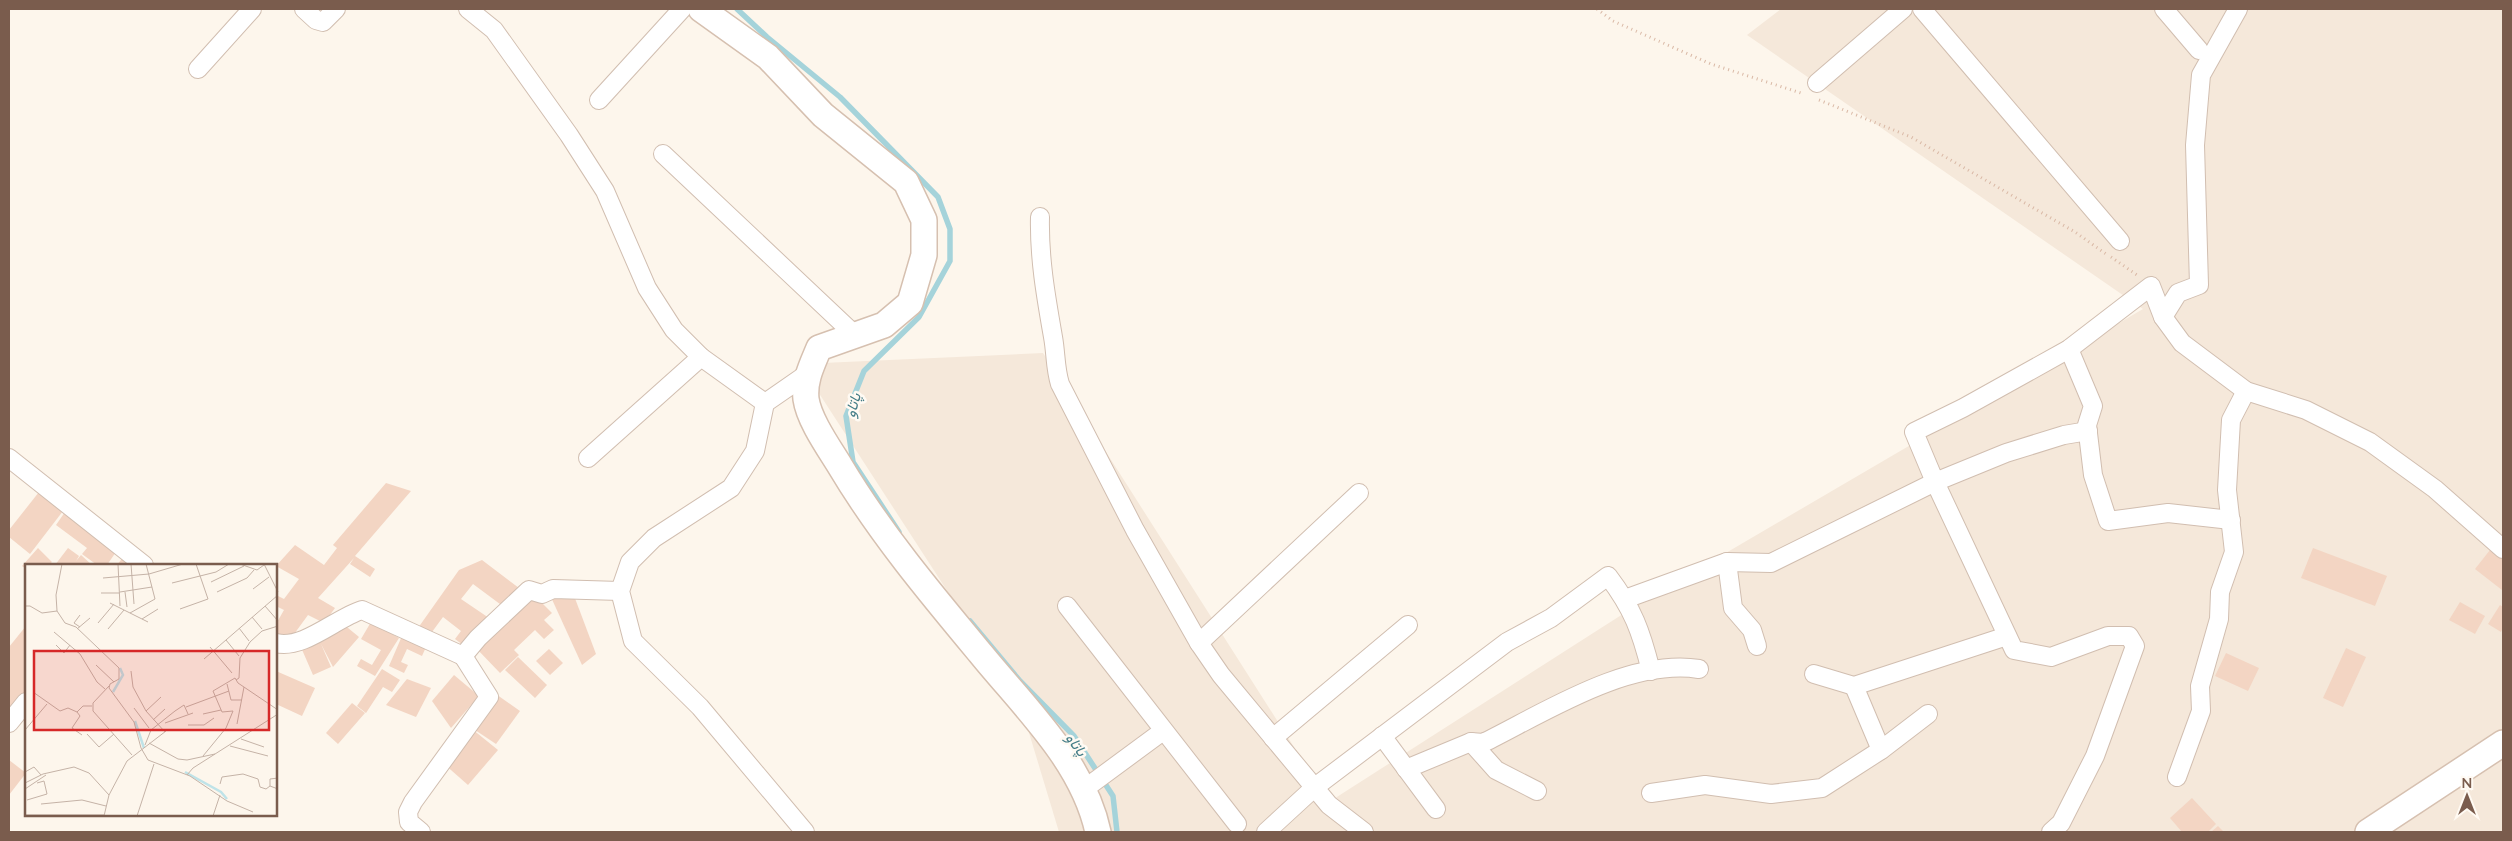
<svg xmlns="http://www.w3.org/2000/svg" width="2512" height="841" viewBox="0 0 2512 841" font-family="Lato,Vazirmatn,sans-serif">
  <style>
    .residential { fill: #f5e8da }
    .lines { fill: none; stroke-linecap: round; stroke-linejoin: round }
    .stream { stroke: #a5d3da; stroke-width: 5.5 }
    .building { fill: #f3d5c3 }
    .street-casing { stroke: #d1beb0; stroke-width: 20 }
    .secondary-casing { stroke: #d6c0b0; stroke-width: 28 }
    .path { stroke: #d9b8a5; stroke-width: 3; stroke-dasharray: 1 4; stroke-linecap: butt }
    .street { stroke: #fff; stroke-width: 18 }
    .secondary { stroke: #fff; stroke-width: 25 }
    .labels { text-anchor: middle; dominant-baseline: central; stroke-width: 5; stroke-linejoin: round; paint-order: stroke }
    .water-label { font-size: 15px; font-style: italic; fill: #437c86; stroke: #fffaf3 }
    .inset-river { fill: none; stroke: #bfe3e8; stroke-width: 2.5 }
    .inset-road { fill: none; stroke: #c5b3a7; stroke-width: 1 }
    .view { fill: #d62828; fill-opacity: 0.15; stroke: #d62828; stroke-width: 2.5 }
    .inset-edge { fill: none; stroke: #7a5c4d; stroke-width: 2.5 }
  </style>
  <rect width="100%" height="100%" fill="#fdf6ec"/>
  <!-- residential -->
  <polygon class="residential" points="1781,9 2503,9 2503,832 1059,832 1020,703 800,364 1043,353 1329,802 1637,605 2143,309 1747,35"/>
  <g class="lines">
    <!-- stream -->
    <g class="stream">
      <polyline points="737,9 767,37 840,97 938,197 950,229 950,261 919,317 864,371 846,416 853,462 899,532"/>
      <polyline points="970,621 1020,681 1074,736 1113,796 1117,832"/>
    </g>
  </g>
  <!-- building -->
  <g class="building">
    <polygon points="386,483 411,491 355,556 375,569 370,577 350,564 354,558 318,598 335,608 324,623 308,615 289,641 276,637 276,624 284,610 276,606 276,595 284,599 299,579 276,566 295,545 324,565 337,548 333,545"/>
    <polygon points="39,492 63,511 30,554 9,537 9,530"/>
    <polygon points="65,512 118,549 107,565 97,565 82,554 87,548 56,525"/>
    <polygon points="38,548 52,562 49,565 26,565 26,569 22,566"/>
    <polygon points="68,548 79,556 76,561 81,555 92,565 55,565"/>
    <polygon points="2313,548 2387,576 2375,606 2301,578"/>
    <polygon points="2490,550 2503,560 2502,590 2475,569"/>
    <polygon points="124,556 134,565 117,565"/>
    <polygon points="482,560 523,591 508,610 473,584 461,599 489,618 467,648 455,639 461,631 443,617 432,632 430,630 426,634 418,628 459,570"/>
    <polygon points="573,593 596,654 582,665 550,595"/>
    <polygon points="535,596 552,613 544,620 554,630 544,639 535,630 514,650 519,655 500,673 476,648"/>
    <polygon points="2460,602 2485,616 2475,634 2449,620"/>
    <polygon points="2500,605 2503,607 2503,628 2501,632 2488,624"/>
    <polygon points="371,622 399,638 375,676 357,666 361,659 372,665 381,650 361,639"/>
    <polygon points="342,623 359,637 333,667 321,644 331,667 313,675 300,645"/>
    <polygon points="26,626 26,697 9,719 9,647"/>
    <polygon points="402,636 426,647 422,656 407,649 401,662 408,665 404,673 389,666"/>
    <polygon points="2346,648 2366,657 2343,707 2323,698"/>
    <polygon points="549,649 563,663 550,675 536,661"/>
    <polygon points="2226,653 2259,668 2248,691 2215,676"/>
    <polygon points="518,657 547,685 535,698 505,670"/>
    <polygon points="382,669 400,680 392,692 383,687 366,713 357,706"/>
    <polygon points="276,671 315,688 302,716 276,704"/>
    <polygon points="454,675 479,696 451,728 432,701"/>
    <polygon points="407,679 431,688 416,717 386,705"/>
    <polygon points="493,692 520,711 496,744 469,726"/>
    <polygon points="352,703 365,713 338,744 326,733"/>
    <polygon points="472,729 498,750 468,785 443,763"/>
    <polygon points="9,760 26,773 9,795"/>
    <polygon points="2192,798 2216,824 2208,832 2182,832 2170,818"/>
    <polygon points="2218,826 2224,832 2211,832"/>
  </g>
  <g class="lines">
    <!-- street casing -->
    <g class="street-casing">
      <g id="street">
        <polyline points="304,9 316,20 323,22 336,9"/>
        <polyline points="468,9 494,30 569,135 605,191 647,288 674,330 701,357 765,403"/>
        <polyline points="1922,9 2120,241"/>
        <polyline points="2164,9 2199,50"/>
        <polyline points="198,69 252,9"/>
        <polyline points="1817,83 1903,9"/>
        <polyline points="599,100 682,9"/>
        <polyline points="663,154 856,336"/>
        <path d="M1040,217C1039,258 1046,297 1053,337C1056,353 1055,368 1060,384L1135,530L1199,643L1221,675L1329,805L1364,832"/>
        <polyline points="2163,317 2178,293 2199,285 2195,145 2201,75 2238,9"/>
        <polyline points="2069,349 2093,406 2087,425 2093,475 2108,521 2168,513 2231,520"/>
        <polyline points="9,458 144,565"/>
        <polyline points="588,458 701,357"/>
        <polyline points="1727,562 1733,608 1752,630 1757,646"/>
        <polyline points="1625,599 1727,562 1771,563 1935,482 2006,453 2064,435 2088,431"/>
        <polyline points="1067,606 1237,824"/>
        <path d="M276,643C303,650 336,618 362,610L463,656L478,638L529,590L542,594L553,589L620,591"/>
        <polyline points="1199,643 1359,493"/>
        <polyline points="1814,674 1854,686 2007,636"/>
        <polyline points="1854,686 1881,750"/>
        <polyline points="9,723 26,702"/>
        <polyline points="1382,736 1436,809"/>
        <polyline points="1273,738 1408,625"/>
        <polyline points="1471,742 1496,770 1537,791"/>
        <path d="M1406,769L1471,742L1483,743C1544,713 1628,658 1699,669"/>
        <polyline points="2177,777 2201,711 2200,686 2219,619 2220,592 2234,552 2227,490 2231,420 2246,391"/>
        <polyline points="1083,790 1163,731"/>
        <polyline points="1651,793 1705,785 1771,794 1822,788 1881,750 1928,714"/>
        <polyline points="421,832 409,822 408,812 413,802 489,697 463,656"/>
        <polyline points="805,832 700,707 633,641 620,591 630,562 654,538 731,488 755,451 765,403 807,374"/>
        <path d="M1266,832L1315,787L1507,642L1551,618L1608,576C1633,609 1641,631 1651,671"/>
        <polyline points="2051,832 2061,823 2095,756 2135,646 2129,636 2108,636 2051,657 2014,650 1935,482 1914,432 1963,408 2069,349 2151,286 2163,317 2182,343 2246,391 2306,410 2370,442 2435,489 2503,549"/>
      </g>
    </g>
    <!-- secondary casing -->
    <g class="secondary-casing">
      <g id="secondary">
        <path d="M701,9L768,57L823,115L906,182L924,220V255L910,303L884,325L819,348C812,365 804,380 806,399C809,420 829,448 840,466C880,533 931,594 981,654C1025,708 1083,762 1098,832"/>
        <polyline points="2368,832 2503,743"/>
      </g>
    </g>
    <!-- path -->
    <g class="path">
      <polyline points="1597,9 1613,21 1711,64 1804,94"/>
      <polyline points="1819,100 1911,137 2075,232 2106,254"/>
      <polyline points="2111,257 2137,275"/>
    </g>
    <!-- street -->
    <use href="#street" class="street"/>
    <!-- secondary -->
    <use href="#secondary" class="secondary"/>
  </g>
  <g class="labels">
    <!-- water labels -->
    <g class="water-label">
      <text transform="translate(852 405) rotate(-74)">پاتاو</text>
      <text transform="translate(1077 744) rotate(54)">پاتاو</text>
    </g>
  </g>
  <!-- overview -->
  <g transform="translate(25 564)">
    <rect width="252" height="252" fill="#fdf6ec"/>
    <path class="inset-river" d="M88,128L98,111L95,104M110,157L119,184M160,208L196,228L202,235"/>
    <path class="inset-road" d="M93,0L95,42M106,0L109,40M215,0L232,6L239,1M239,0L253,28M78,14L124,10L158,0M186,18L219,2M147,19L191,8L204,0M228,25L244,13M95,28L127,23M100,28L102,43M192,28L222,14L229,6M76,29H95M85,39L123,58M0,42H5L17,49L32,47L40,59L51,63L94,104V115L85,120L84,124L109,158L116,184L123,196L165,212L202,237L228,248M240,42L253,57M155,45L183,35L171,0M32,47L31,31L37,0M105,49L130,35L121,0M227,53L237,65M117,55L133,45M73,59L89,40M55,63L49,59L55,51M214,64L224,77M52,65L65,54M83,65L99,46M29,68L55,90L72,118L80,125M201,76L214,92M31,81L39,89L45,81M185,83L207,109M179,95L253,31M71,101L89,118M106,107L108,123L121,147L140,168M211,116L214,114L215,94L225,78L237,67L253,62M202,120L206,136H217M84,122L68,139V147L107,191M8,128L35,147L43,144L52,148L58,142H67M161,143L204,127M109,144L124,164M121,147L136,133M52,148L55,152L47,164L57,171M178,150L196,146M128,156L140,145M140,159L168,149M212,160L219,123M163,161H179L189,154M0,166L22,140M62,170L74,183L89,170M216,175L239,183M124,179L153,195L162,196L190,190M120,181L126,166L150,147L159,141L163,150M205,182L243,192M178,192L201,164L208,147L197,148L188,127L210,114L213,119L253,146M0,208L9,203L16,211M162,211L168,204L253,150M0,219L18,210L49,203L64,209L84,231M195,220L197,213L218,210L233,215L235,223L241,225L245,222L253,225M245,222V215L253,214M0,225L21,211M2,236L22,230L19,217L12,219M16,240L57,236L81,242M0,251H79M79,252L84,231L102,197L141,167M112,252L129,200M188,252L195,231"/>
    <path class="view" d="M9,87H244V166H9Z"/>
    <rect width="252" height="252" class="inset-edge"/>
  </g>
  <!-- border -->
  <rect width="2512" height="841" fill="none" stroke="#7a5c4d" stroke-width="20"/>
  <!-- north arrow -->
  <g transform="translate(2467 796)" stroke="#fffaf3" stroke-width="4" paint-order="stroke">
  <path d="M0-4L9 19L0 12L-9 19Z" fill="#7a5c4d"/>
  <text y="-8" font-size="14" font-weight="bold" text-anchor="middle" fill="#7a5c4d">N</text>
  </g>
</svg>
